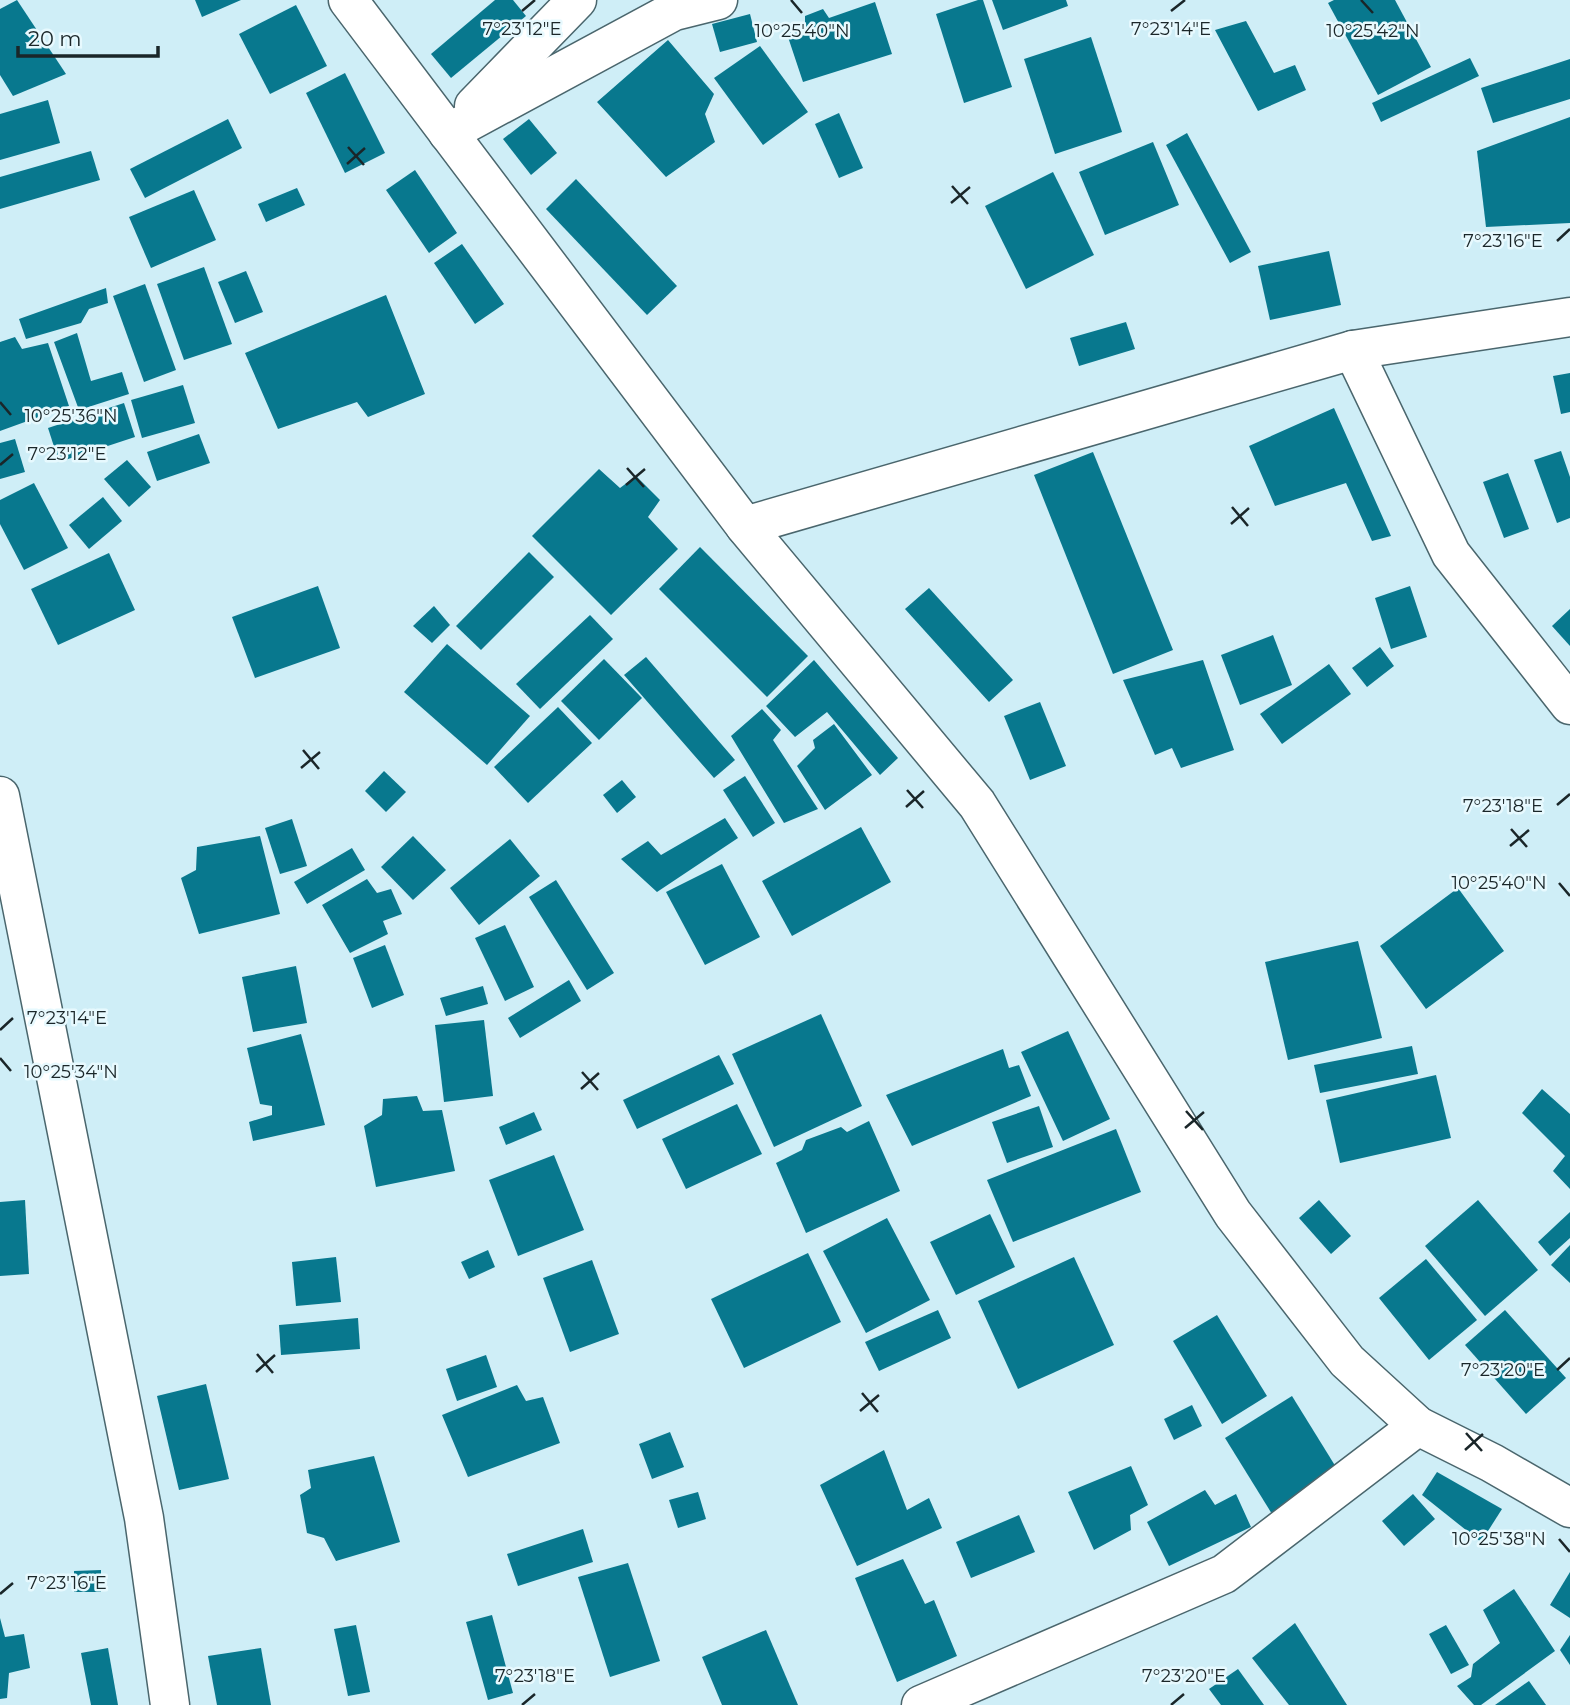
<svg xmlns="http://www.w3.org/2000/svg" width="1570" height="1705" viewBox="0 0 1570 1705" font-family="Montserrat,sans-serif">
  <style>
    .building { fill: #08788e }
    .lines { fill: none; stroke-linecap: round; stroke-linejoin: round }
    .street-casing { stroke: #4a666d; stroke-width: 41 }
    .street { stroke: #fff; stroke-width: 38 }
    .ticks { fill: none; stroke: #1a2629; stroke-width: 2.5 }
    .ticks-label { font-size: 18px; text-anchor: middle; fill: #1a2629; stroke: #e7f9fe; stroke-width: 5; stroke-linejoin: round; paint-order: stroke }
  </style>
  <rect width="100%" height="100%" fill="#cfeef7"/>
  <!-- building -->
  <g class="building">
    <polygon points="17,0 66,74 13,96 0,75 0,9"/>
    <polygon points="195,0 241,0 202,17"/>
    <polygon points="495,0 513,0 526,16 451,78 431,54"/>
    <polygon points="978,0 983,0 1012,87 964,103 936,14"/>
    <polygon points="992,0 1066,0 1068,6 1003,30"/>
    <polygon points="1334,0 1395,0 1431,67 1378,95 1328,3"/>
    <polygon points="875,2 892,54 803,82 786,31 805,25 805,16 823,9 829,18"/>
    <polygon points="296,5 327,66 270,94 239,34"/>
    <polygon points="750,14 757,42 720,52 712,24"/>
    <polygon points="1246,21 1274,73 1295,65 1306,90 1258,111 1215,30"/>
    <polygon points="1091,37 1122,132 1055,154 1024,59"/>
    <polygon points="668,40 714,94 705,114 715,142 666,177 597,102"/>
    <polygon points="760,46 808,112 763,145 714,78"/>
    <polygon points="1470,58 1479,76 1381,122 1372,103"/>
    <polygon points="1570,59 1570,99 1493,123 1481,88"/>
    <polygon points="345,73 385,153 345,173 306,93"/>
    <polygon points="48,100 60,143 0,160 0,114"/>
    <polygon points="839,113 863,168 839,178 815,124"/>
    <polygon points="1570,117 1570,223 1486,227 1477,151"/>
    <polygon points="228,119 242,148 145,198 130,169"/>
    <polygon points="529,119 557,153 531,175 503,139"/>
    <polygon points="1187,133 1251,252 1230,263 1166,145"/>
    <polygon points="1153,142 1179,205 1105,235 1079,172"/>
    <polygon points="91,151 100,180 0,209 0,177"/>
    <polygon points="415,170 457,233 429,253 386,190"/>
    <polygon points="1053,172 1094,255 1026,289 985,206"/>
    <polygon points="576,179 677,286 647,315 546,209"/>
    <polygon points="297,188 305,205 266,222 258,204"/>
    <polygon points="194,190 216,240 151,268 129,217"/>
    <polygon points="462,244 504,304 475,324 434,263"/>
    <polygon points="1329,251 1341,305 1270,320 1258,266"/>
    <polygon points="204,267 232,344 184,360 157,284"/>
    <polygon points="246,271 263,312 235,323 218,282"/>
    <polygon points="145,284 176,370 144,382 113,296"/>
    <polygon points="106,288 108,303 89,309 81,323 26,339 19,319"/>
    <polygon points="386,295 425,394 368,417 357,402 278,429 245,353"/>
    <polygon points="1126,322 1135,349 1079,366 1070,338"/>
    <polygon points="77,333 91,381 122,372 129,394 79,410 54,342"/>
    <polygon points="15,337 22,349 48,343 69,406 0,431 0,342"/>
    <polygon points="1570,373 1570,412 1561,414 1553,376"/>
    <polygon points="183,385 195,423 142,438 131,400"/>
    <polygon points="124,403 135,437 59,462 48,428"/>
    <polygon points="1334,408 1391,536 1372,541 1346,483 1275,506 1249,446"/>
    <polygon points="199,434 210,463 157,481 147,452"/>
    <polygon points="15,439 25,472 0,479 0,443"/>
    <polygon points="1561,451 1570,477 1570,518 1557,523 1534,460"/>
    <polygon points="1093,452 1173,650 1113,674 1034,475"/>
    <polygon points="127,460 151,487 129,507 104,479"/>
    <polygon points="599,469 620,488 636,476 660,500 648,517 678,549 611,615 532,536"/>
    <polygon points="1508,473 1529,529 1504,538 1483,482"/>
    <polygon points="34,483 68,548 24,570 0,524 0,500"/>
    <polygon points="103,497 122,521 89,549 69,525"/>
    <polygon points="700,547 808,656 767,697 659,589"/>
    <polygon points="529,552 554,577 481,650 456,626"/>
    <polygon points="109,553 135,610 58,645 31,589"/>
    <polygon points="318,586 340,648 255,678 232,617"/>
    <polygon points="1410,586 1427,637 1391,649 1375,598"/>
    <polygon points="929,588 1013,680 989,702 905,609"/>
    <polygon points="434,606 450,625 432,643 413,626"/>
    <polygon points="1570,609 1570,646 1552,626"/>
    <polygon points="590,615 613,639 540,709 516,684"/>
    <polygon points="1273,635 1292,685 1240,705 1221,655"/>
    <polygon points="447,644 530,716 487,765 404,692"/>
    <polygon points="1380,647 1394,666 1367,687 1352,668"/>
    <polygon points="646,657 735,760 714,778 624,675"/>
    <polygon points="604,659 642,698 599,740 561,701"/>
    <polygon points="814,660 898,758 880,775 827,712 795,737 766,706"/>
    <polygon points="1203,660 1234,750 1181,768 1172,748 1155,755 1123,680"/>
    <polygon points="1329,664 1351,694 1282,744 1260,714"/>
    <polygon points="1040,702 1066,766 1030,780 1004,716"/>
    <polygon points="558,707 592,743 528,803 494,767"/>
    <polygon points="762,709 781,730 773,740 818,809 784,823 731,736"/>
    <polygon points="834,724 872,775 825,810 797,766 815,748 813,740"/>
    <polygon points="384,771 406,792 386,812 365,791"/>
    <polygon points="745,776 775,823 753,837 723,790"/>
    <polygon points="622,780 636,797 617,813 603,795"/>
    <polygon points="725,818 738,838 657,892 621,859 648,841 661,855"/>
    <polygon points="292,819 307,866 280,874 265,828"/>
    <polygon points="861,827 891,882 792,936 762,881"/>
    <polygon points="260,836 280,914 199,934 181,878 196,870 197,847"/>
    <polygon points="413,836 446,870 413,900 381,867"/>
    <polygon points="510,839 540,876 479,925 450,888"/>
    <polygon points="352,848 365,870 307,904 294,882"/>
    <polygon points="722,864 760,937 705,965 666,892"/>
    <polygon points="367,879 377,893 391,889 402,914 383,921 388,934 350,953 322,905"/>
    <polygon points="556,880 614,973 587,990 529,897"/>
    <polygon points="1458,888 1504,951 1426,1009 1380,946"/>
    <polygon points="505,925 534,987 505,1001 475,938"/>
    <polygon points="1358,941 1382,1038 1288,1060 1265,962"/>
    <polygon points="385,945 404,995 372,1008 353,958"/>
    <polygon points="296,966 307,1023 253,1032 242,977"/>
    <polygon points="569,980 581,1001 520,1038 508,1018"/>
    <polygon points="483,986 488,1004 446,1016 440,998"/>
    <polygon points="821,1014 862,1106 774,1147 732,1054"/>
    <polygon points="484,1020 493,1096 444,1102 435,1025"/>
    <polygon points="1068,1031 1110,1119 1063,1141 1021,1052"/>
    <polygon points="301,1034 325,1125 253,1141 249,1122 272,1115 272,1106 260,1104 247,1048"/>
    <polygon points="1412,1046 1418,1074 1320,1093 1314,1065"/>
    <polygon points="1003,1049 1009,1068 1019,1065 1031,1096 912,1146 886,1095"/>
    <polygon points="719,1055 734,1084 637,1129 623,1100"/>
    <polygon points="1436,1075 1451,1138 1340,1163 1326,1100"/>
    <polygon points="1542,1089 1570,1114 1570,1189 1553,1171 1565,1156 1522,1113"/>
    <polygon points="417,1096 423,1111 442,1110 455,1171 376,1187 364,1126 382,1115 383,1099"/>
    <polygon points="737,1104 762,1154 686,1189 662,1139"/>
    <polygon points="1039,1106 1053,1147 1007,1163 992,1122"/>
    <polygon points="534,1112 542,1130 506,1145 499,1127"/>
    <polygon points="869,1121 900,1191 806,1233 776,1163 802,1150 806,1140 841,1127 847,1132"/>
    <polygon points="1116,1129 1141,1192 1013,1242 987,1180"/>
    <polygon points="554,1155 584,1230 518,1256 489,1180"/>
    <polygon points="25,1200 29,1274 0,1276 0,1202"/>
    <polygon points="1319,1200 1351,1236 1331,1254 1299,1218"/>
    <polygon points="1478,1200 1538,1270 1485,1316 1425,1246"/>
    <polygon points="1570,1212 1570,1238 1550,1256 1538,1242"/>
    <polygon points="990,1214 1015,1267 956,1295 930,1242"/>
    <polygon points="887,1218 930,1300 866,1333 823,1251"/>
    <polygon points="1570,1245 1570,1283 1551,1265"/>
    <polygon points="488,1250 495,1267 469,1279 461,1262"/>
    <polygon points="808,1253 841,1322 744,1368 711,1299"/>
    <polygon points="336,1257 341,1302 296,1306 292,1262"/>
    <polygon points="1074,1257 1114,1345 1018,1389 978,1301"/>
    <polygon points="1426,1259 1477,1320 1429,1360 1379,1298"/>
    <polygon points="592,1260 619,1334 570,1352 543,1278"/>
    <polygon points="938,1310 951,1338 879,1371 865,1342"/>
    <polygon points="1505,1310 1566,1378 1526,1414 1465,1345"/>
    <polygon points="1217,1315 1267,1396 1222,1424 1173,1341"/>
    <polygon points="358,1318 360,1349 281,1355 279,1325"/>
    <polygon points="486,1355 497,1387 457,1401 446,1369"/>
    <polygon points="206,1384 229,1479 179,1490 157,1396"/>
    <polygon points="517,1385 526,1401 543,1397 560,1443 468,1477 442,1415"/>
    <polygon points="1292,1396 1339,1472 1272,1514 1225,1438"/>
    <polygon points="1192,1405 1202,1426 1174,1440 1164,1419"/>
    <polygon points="670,1432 684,1467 652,1479 639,1444"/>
    <polygon points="884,1450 907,1510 929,1498 942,1528 857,1566 820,1485"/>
    <polygon points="374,1456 400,1542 336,1561 324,1538 307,1533 300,1495 311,1488 308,1470"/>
    <polygon points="1131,1466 1148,1505 1130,1515 1131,1530 1094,1550 1068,1492"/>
    <polygon points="1437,1472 1502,1509 1481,1542 1422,1495"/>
    <polygon points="1205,1490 1215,1505 1236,1494 1251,1527 1169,1566 1147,1522"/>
    <polygon points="698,1492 706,1519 678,1528 669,1500"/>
    <polygon points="1413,1494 1435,1519 1404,1546 1382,1521"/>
    <polygon points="1019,1515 1035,1552 971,1578 956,1542"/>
    <polygon points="583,1529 593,1562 518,1586 507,1554"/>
    <polygon points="903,1559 925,1604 934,1600 957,1656 897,1682 855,1578"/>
    <polygon points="628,1563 660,1661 610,1677 578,1577"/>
    <polygon points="101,1570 101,1592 74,1592 74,1571"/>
    <polygon points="1570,1572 1570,1618 1550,1605"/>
    <polygon points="1514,1589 1555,1651 1481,1705 1474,1705 1457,1686 1471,1677 1473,1664 1500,1643 1483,1610"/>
    <polygon points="492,1615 513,1693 488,1700 466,1622"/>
    <polygon points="0,1618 5,1637 24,1634 30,1668 9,1673 7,1698 0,1699"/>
    <polygon points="1295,1623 1347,1705 1289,1705 1252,1658"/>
    <polygon points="356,1625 370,1692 348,1696 334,1629"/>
    <polygon points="1446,1625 1469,1665 1451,1674 1429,1634"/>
    <polygon points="766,1630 798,1705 722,1705 702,1657"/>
    <polygon points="1570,1635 1570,1665 1560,1650"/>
    <polygon points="108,1648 118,1705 91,1705 81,1653"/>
    <polygon points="261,1648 271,1705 217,1705 208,1656"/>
    <polygon points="1238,1669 1264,1705 1221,1705 1209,1689"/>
    <polygon points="1529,1681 1546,1705 1495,1705"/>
  </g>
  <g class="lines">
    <!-- street casing -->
    <g class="street-casing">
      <g id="street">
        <polyline points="348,0 745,526 977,804 1233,1214 1347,1361 1418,1426 1492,1463 1570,1508"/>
        <polyline points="474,106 577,0"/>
        <polyline points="448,133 674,11 718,0"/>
        <polyline points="1353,350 1451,554 1570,705"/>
        <polyline points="745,526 1353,350 1570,317"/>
        <polyline points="0,796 144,1518 170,1705"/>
        <polyline points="921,1705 1224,1574 1418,1426"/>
      </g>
    </g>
    <!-- street -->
    <use href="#street" class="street"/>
  </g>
  <!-- ticks -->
  <path class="ticks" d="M791,0L802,13M1361,0L1373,13M522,11L535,0M1171,11L1185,0M348,147L364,165M347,164L365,148M952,186L968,204M951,203L970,187M1557,241L1570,229M0,402L11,415M0,465L13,454M627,468L644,487M626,485L645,469M1232,507L1248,526M1231,524L1249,508M303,750L319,769M301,768L320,752M907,790L923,808M1557,805L1570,794M906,807L924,791M1511,829L1527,847M1510,846L1529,830M1559,883L1570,896M0,1030L13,1018M0,1058L11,1071M582,1072L598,1090M581,1089L599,1073M1186,1111L1203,1130M1185,1128L1204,1112M257,1354L273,1373M1557,1370L1570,1358M256,1372L275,1355M862,1393L878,1412M860,1411L879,1395M1466,1433L1482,1451M1465,1450L1483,1434M1559,1539L1570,1552M0,1594L13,1583M522,1705L535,1694M1171,1705L1184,1694"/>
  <g class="ticks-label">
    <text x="522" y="35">7°23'12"E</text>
    <text x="1171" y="35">7°23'14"E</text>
    <text x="802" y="37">10°25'40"N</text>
    <text x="1373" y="37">10°25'42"N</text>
    <text x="1503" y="247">7°23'16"E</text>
    <text x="71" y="422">10°25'36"N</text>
    <text x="67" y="460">7°23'12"E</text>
    <text x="1503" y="812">7°23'18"E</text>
    <text x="1499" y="889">10°25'40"N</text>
    <text x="67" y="1024">7°23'14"E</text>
    <text x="71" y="1078">10°25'34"N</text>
    <text x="1503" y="1376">7°23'20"E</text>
    <text x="1499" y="1545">10°25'38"N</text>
    <text x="67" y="1589">7°23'16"E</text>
    <text x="535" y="1682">7°23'18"E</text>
    <text x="1184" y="1682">7°23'20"E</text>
  </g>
  <!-- scale -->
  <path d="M18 46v10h140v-10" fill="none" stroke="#1a2629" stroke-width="3.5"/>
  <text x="28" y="46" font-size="21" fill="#1a2629" stroke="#e7f9fe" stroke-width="5" paint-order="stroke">20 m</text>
</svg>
